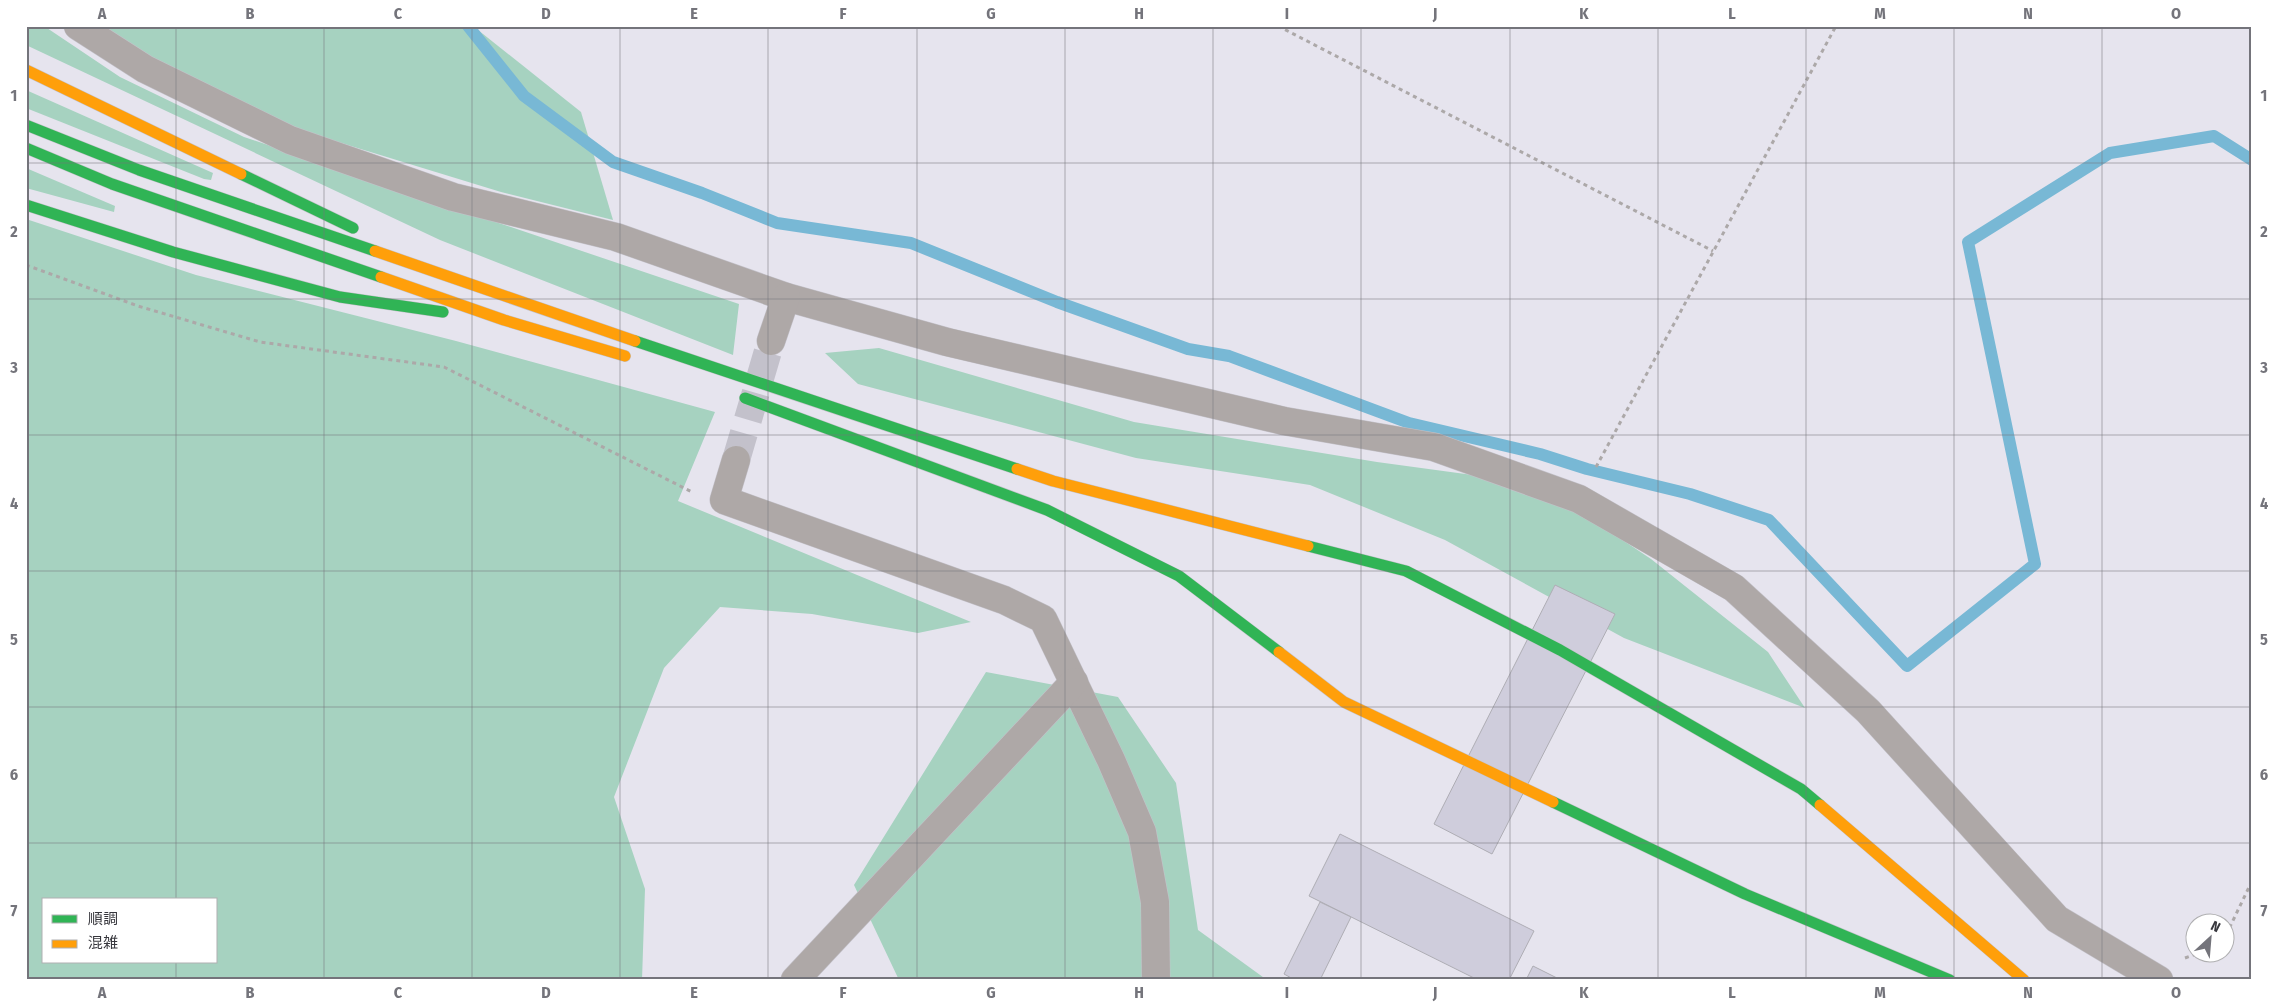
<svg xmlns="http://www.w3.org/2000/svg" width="2278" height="1006" viewBox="0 0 2278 1006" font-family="'Fira Sans Condensed','Noto Sans JP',sans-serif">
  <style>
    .forest { fill: #a6d2c0; fill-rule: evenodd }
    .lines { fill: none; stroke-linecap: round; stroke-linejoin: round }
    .stream { stroke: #78b8d5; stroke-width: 12 }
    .building { fill: #cfcddc; stroke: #aeadb4 }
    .street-tunnel { stroke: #c3c1cb; stroke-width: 28; stroke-dasharray: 28 14; stroke-linecap: butt }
    .street-casing { stroke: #c4c2ca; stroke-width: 29 }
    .fast-casing { stroke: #c4c2ca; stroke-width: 12 }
    .slow-casing { stroke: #c4c2ca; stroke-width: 12 }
    .path { stroke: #aca8a8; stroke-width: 3; stroke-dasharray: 4 4; stroke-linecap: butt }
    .street { stroke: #aea8a7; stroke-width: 28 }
    .fast { stroke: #30b455; stroke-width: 11 }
    .slow { stroke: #ff9f0a; stroke-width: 11 }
    .grid { fill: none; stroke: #74747b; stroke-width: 1; stroke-opacity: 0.55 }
    .neatline { fill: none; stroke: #74747b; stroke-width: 2 }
    .grid-label { font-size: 16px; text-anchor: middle; font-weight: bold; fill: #74747b }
  </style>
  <rect width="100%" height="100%" fill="#e6e4ee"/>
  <!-- forest -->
  <g class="forest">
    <polygon points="26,26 44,26 120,77 244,137 739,304 733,355 440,240 26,45"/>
    <polygon points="96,26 473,26 581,112 613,220 501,192 279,124 115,39"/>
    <polygon points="26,90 213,173 211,180 204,179 26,108"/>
    <polygon points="26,168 115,206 114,212 26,188"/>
    <path d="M26,219L196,275L456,341L715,412L678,501L971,622L918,633L812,614L720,607L664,668L614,797L645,889L642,980H26ZM44,900H216V962H44Z"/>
    <polygon points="879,348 1134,422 1377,462 1539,484 1651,559 1768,652 1805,708 1624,638 1445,540 1310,485 1136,458 858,384 825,353"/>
    <polygon points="986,672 1118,697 1176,783 1198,930 1267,980 899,980 854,885"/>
  </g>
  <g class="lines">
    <!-- stream -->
    <polyline class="stream" points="468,26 524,96 613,162 702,193 777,223 911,243 1057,302 1188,349 1229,356 1409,423 1540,454 1587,469 1690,494 1769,520 1907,666 2035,564 1968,242 2110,153 2214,136 2252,160"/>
  </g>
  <!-- building -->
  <g class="building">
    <polygon points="1555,585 1615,614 1492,854 1434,824"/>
    <polygon points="1340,834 1534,931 1509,980 1478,980 1309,896"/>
    <polygon points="1320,902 1351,917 1320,980 1295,980 1284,974"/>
    <polygon points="1533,966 1561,980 1526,980"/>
  </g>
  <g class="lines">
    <!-- street-tunnel -->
    <polyline class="street-tunnel" points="736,460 771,341"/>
    <!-- street casing -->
    <g class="street-casing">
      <g id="street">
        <polyline points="78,26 145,69 290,140 453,197 616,237 786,297 947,342 1284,421 1434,447 1579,499 1734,588 1868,711 2057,919 2159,980"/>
        <polyline points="771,341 786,297"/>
        <polyline points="736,460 724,500 1004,600 1043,619 1111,760 1142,832 1155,902 1156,980"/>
        <polyline points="795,980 1074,682"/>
      </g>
    </g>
    <!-- fast casing -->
    <g class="fast-casing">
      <g id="fast">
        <polyline points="26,125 139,170 375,251"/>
        <polyline points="26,148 112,184 381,277"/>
        <polyline points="241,174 353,228"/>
        <polyline points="26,205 173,252 340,297 443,312"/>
        <polyline points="635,341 1017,469"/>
        <polyline points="745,398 1047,510 1179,576 1279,652"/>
        <polyline points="1308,546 1406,571 1560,650 1801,789 1820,805"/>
        <polyline points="1553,802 1745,894 1950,980"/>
      </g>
    </g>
    <!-- slow casing -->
    <g class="slow-casing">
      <g id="slow">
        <polyline points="26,70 241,174"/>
        <polyline points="375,251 635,341"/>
        <polyline points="381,277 504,320 625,356"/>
        <polyline points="1017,469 1053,481 1308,546"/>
        <polyline points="1279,652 1344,702 1553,802"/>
        <polyline points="1820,805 2024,980"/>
      </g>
    </g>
    <!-- path -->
    <g class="path">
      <polyline points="1278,26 1713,251"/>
      <polyline points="26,265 138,306 260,342 444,367 692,492"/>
      <polyline points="1596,467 1836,26"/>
      <polyline points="2226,935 2252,881"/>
      <polyline points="2185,958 2196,954"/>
    </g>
    <!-- street -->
    <use href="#street" class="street"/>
    <!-- fast -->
    <use href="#fast" class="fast"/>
    <!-- slow -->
    <use href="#slow" class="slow"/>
  </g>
  <!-- grid -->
  <path class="grid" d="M176,26V900M324,26V980M472,26V980M620,26V980M768,26V980M917,26V980M1065,26V980M1213,26V980M1361,26V980M1510,26V980M1658,26V980M1806,26V980M1954,26V980M2102,26V980M26,163H2252M26,299H2252M26,435H2252M26,571H2252M26,707H2252M26,843H2252M176,962V980"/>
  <!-- border -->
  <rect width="2278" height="1006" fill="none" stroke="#ffffff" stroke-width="55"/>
  <!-- legend -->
  <rect x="42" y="898" width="175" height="65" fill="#ffffff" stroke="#afafb1"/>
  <rect x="52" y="915" width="25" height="8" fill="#30b455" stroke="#afafb1"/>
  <text x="88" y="924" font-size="15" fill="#37373d">順調</text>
  <rect x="52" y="940" width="25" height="8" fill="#ff9f0a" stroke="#afafb1"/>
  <text x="88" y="948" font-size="15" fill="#37373d">混雑</text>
  <!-- north arrow -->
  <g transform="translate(2210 938) rotate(26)"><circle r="24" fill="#ffffff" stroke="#afafb1"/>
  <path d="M0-4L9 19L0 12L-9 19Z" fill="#74747b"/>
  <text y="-8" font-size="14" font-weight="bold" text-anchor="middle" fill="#37373d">N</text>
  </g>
  <rect x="28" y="28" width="2222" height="950" class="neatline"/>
  <g class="grid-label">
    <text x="102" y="19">A</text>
    <text x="250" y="19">B</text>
    <text x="398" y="19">C</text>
    <text x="546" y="19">D</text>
    <text x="694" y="19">E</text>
    <text x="843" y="19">F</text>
    <text x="991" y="19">G</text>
    <text x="1139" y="19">H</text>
    <text x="1287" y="19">I</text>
    <text x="1435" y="19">J</text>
    <text x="1584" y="19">K</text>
    <text x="1732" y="19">L</text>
    <text x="1880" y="19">M</text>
    <text x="2028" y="19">N</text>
    <text x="2176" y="19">O</text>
    <text x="14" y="101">1</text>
    <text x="2264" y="101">1</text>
    <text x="14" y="237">2</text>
    <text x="2264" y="237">2</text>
    <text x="14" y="373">3</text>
    <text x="2264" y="373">3</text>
    <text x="14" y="509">4</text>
    <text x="2264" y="509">4</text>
    <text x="14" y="645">5</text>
    <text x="2264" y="645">5</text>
    <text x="14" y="780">6</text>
    <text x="2264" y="780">6</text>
    <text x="14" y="916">7</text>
    <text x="2264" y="916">7</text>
    <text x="102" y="998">A</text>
    <text x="250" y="998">B</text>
    <text x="398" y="998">C</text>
    <text x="546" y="998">D</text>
    <text x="694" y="998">E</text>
    <text x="843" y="998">F</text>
    <text x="991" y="998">G</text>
    <text x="1139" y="998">H</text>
    <text x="1287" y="998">I</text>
    <text x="1435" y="998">J</text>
    <text x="1584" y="998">K</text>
    <text x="1732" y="998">L</text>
    <text x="1880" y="998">M</text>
    <text x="2028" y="998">N</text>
    <text x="2176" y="998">O</text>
  </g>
</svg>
